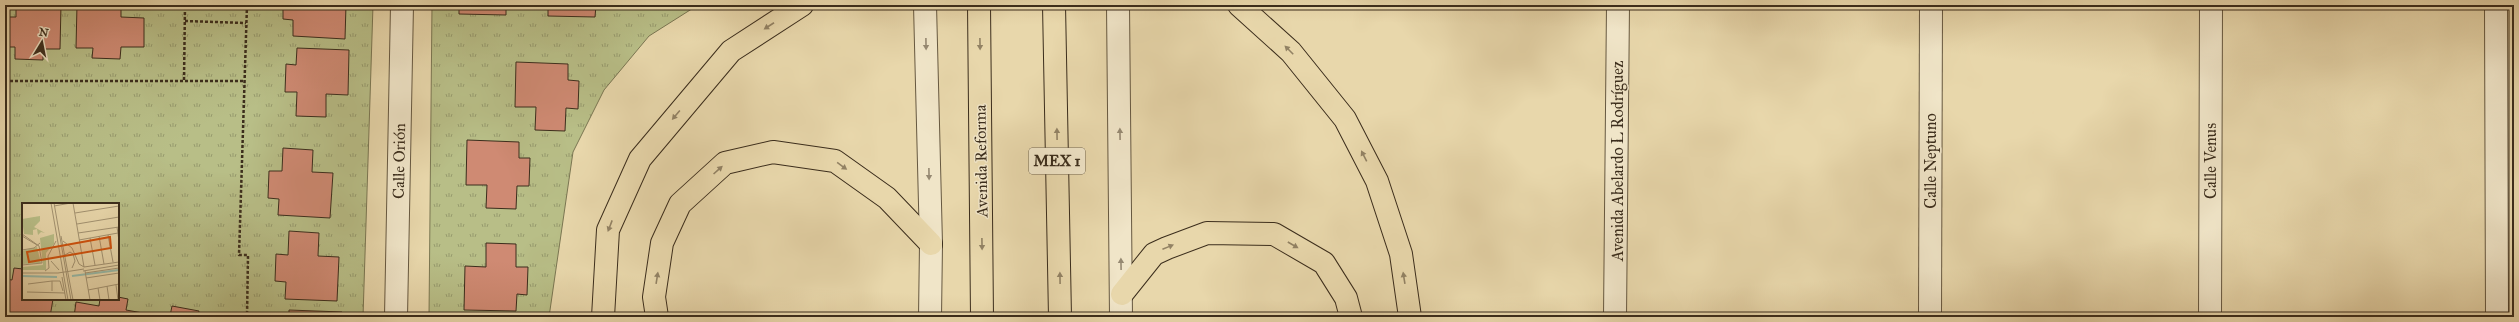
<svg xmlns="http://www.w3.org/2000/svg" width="2519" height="322" viewBox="0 0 2519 322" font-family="'IM FELL Great Primer',serif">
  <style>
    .grass { fill: url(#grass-tufts); stroke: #7a7652; fill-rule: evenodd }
    .building { fill: #cf8a73; stroke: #3b2d1c }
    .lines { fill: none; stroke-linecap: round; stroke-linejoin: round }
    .minor-casing { stroke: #665840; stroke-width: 24 }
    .tertiary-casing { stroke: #665840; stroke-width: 24 }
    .primary-casing { stroke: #3b2d1c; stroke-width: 24 }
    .trunk-casing { stroke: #3b2d1c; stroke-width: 24 }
    .path { stroke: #3b2d1c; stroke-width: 2.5; stroke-dasharray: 3 2; stroke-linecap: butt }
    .minor { stroke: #f0e5c8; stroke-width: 22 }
    .tertiary { stroke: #f0e5c8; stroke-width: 22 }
    .primary { stroke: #e8d7ab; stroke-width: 22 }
    .trunk { stroke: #e8d7ab; stroke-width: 22 }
    .oneway { fill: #928264 }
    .oneway2 { fill: #968972 }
    .labels { text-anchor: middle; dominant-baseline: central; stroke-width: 3; stroke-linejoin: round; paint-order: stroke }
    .shield { fill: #f0e5c8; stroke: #716450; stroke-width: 1 }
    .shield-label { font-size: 15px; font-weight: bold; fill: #3b2d1c }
    .street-label { font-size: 16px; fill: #3b2d1c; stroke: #f0e5c8 }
    .inset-river { fill: none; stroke: #97baa9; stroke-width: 2 }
    .inset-road { fill: none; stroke: #a39372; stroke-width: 1 }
    .view { fill: #ce520e; fill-opacity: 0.15; stroke: #ce520e; stroke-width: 2 }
    .inset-edge { fill: none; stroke: #3b2d1c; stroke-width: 2 }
  </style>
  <defs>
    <pattern id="grass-tufts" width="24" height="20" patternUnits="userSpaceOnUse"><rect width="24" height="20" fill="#b8be87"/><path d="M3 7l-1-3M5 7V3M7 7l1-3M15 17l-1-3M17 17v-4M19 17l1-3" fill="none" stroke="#979b6e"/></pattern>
  </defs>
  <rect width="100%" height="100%" fill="#e8d7ab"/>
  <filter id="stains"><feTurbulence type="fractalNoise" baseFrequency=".005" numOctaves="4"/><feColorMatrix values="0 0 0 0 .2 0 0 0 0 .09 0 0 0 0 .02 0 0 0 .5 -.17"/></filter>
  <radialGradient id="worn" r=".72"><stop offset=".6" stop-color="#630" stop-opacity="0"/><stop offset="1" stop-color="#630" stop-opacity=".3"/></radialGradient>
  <!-- grass -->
  <g class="grass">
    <path d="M5,5H373L363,317H5ZM23,204H118V299H23Z"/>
    <polygon points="432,5 698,5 649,36 604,90 573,152 549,317 429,317"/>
  </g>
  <!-- building -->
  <g class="building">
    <polygon points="16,5 61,5 60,49 43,49 43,60 15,59 15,47 5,47 5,17 16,17"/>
    <polygon points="77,5 121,5 121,17 144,18 144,47 121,47 120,59 92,58 93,48 76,48"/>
    <polygon points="283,5 346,5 345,39 293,36 293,20 283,19"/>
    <polygon points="459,5 506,5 506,15 459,14"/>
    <polygon points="548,5 596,5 595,17 548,16"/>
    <polygon points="297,48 349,50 348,95 326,94 326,117 296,116 297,92 285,92 286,64 296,65"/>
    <polygon points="516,62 568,64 568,80 579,81 578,109 566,108 565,131 535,130 536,107 515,107"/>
    <polygon points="467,140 519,142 519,158 530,158 529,186 517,186 516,209 486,208 487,185 466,185"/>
    <polygon points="283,148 313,150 312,172 333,173 330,218 278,215 279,199 268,198 269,171 282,171"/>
    <polygon points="289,231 319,233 318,256 339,257 337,301 285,299 286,282 275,281 276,254 288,255"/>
    <polygon points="486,243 516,244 516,267 528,267 527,295 517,294 516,311 464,310 465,266 486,267"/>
    <polygon points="14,268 23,269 23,299 53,299 50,317 5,317 5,279 12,280"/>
    <polygon points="118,297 128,299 126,310 143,313 142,317 74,317 76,302 99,306 100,299"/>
    <polygon points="172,306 199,311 198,317 152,317 153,313 170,316"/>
    <polygon points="289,310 342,312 341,317 289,317"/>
  </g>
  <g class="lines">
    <!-- minor casing -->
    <g class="minor-casing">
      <g id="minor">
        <polyline points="2496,5 2497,317"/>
        <polyline points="396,317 402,5"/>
        <polyline points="1930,317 1931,5"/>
        <polyline points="2210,317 2211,5"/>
      </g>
    </g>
    <!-- tertiary casing -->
    <g class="tertiary-casing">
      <g id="tertiary">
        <polyline points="925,5 931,244 930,317"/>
        <polyline points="1118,5 1121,317"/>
        <polyline points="1615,317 1618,5"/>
      </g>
    </g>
    <!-- primary casing -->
    <g class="primary-casing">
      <g id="primary">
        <polyline points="979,5 982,317"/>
        <polyline points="1054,5 1060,317"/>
      </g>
    </g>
    <!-- trunk casing -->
    <g class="trunk-casing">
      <g id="trunk">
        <polyline points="1239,5 1291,52 1345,119 1377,181 1401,254 1410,317"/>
        <polyline points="1122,294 1154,254 1167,248 1207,233 1274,234 1324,263 1346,298 1351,317"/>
        <polyline points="603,317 608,230 640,159 731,51 802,5"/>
        <polyline points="657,317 654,297 662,243 680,204 725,163 773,152 835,161 887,198 931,244"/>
      </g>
    </g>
    <!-- path -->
    <g class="path">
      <polyline points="247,5 239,255 248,255 247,317"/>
      <polyline points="185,21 246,23"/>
      <polyline points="184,80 185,5"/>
      <polyline points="5,81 245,81"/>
    </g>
    <!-- minor -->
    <use href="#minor" class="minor"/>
    <!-- tertiary -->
    <use href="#tertiary" class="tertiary"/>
    <!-- primary -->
    <use href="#primary" class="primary"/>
    <!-- trunk -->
    <use href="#trunk" class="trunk"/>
  </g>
  <!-- one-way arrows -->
  <defs><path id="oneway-solid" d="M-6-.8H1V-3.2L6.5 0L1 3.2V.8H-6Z"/></defs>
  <g class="oneway">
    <use href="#oneway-solid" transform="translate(769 26) rotate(147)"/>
    <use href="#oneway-solid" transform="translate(980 44) rotate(89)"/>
    <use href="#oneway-solid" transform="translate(1289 50) rotate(-135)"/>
    <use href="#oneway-solid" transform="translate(676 115) rotate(130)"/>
    <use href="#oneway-solid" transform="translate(1057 134) rotate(-91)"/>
    <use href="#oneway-solid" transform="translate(1364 156) rotate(-117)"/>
    <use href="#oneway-solid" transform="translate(842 166) rotate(36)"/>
    <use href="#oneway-solid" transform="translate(718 170) rotate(-42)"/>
    <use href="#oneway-solid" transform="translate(610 226) rotate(111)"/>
    <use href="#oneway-solid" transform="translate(982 244) rotate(89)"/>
    <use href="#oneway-solid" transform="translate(1293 245) rotate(30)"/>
    <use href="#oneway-solid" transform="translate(1168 247) rotate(-22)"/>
    <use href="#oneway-solid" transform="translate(657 278) rotate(-81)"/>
    <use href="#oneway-solid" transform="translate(1060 278) rotate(-91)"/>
    <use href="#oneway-solid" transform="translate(1404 278) rotate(-99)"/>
  </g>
  <g class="oneway2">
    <use href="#oneway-solid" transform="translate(926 44) rotate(89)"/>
    <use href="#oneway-solid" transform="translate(1120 134) rotate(-91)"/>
    <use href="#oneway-solid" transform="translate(929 174) rotate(89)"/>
    <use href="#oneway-solid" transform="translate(1121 264) rotate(-91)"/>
  </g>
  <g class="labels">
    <!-- shield labels -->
    <rect class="shield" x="1029" y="148" width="56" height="26" rx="3"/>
    <g class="shield-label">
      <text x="1057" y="161">MEX 1</text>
    </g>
    <!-- street labels -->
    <g class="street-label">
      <text transform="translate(399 161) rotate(-89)">Calle Orión</text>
      <text transform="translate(981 161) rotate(-91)">Avenida Reforma</text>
      <text transform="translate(1617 161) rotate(-90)">Avenida Abelardo L Rodríguez</text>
      <text transform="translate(1930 161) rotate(-90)">Calle Neptuno</text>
      <text transform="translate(2210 161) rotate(-90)">Calle Venus</text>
    </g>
  </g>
  <!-- overview -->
  <g transform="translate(22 203)">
    <rect width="97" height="97" fill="#e8d7ab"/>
    <path d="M18,13V18L12,24L23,30L19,29L16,32L15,26L11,27V32L2,31L0,16ZM32,31V41L24,50V67H0V64L21,62L18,35ZM15,44L19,60L0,61V48Z" fill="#b8be87"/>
    <path class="inset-river" d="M0,73L35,74M50,73L97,67"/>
    <path class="inset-road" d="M29,0L46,97M32,0L49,97M51,0L62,64M32,3L49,0M53,10L97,3M55,21L97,14M95,24L97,38M56,30L97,24M0,31L17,43L20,60L0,62M86,32L91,59M0,33L15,42M39,33L51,97M77,33L82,61M68,35L73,62M57,37L96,30M41,38L50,45L57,61L62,64M0,47L12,45L18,40M43,52L48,49L51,51L53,58L50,65M29,58L37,67M62,64L97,59M23,68L27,65L26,53L34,38M61,68L97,62M63,68L68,97M0,70H36L62,66M63,70L97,65M40,74L44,97M64,75L97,70M30,78H38L41,88M6,81L30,78V88M94,82L96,97M85,83L87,97M76,85L78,97M66,87L97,81M5,89L43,90"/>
    <path class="view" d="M88,34L89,45L7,59L5,49Z"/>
    <rect width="97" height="97" class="inset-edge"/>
  </g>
  <!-- margin -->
  <rect width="2519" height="322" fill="none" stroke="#e8d7ab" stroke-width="20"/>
  <rect x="6" y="6" width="2507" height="310" fill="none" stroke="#3b2d1c" stroke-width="2"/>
  <rect x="10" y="10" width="2499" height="302" fill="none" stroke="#3b2d1c"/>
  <!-- north arrow -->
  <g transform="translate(42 42) rotate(10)" stroke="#f0e5c8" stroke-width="3" paint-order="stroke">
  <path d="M0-3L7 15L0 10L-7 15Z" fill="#3b2d1c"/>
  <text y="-6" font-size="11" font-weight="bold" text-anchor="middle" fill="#3b2d1c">N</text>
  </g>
  <rect width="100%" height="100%" filter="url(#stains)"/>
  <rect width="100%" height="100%" fill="url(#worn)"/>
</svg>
